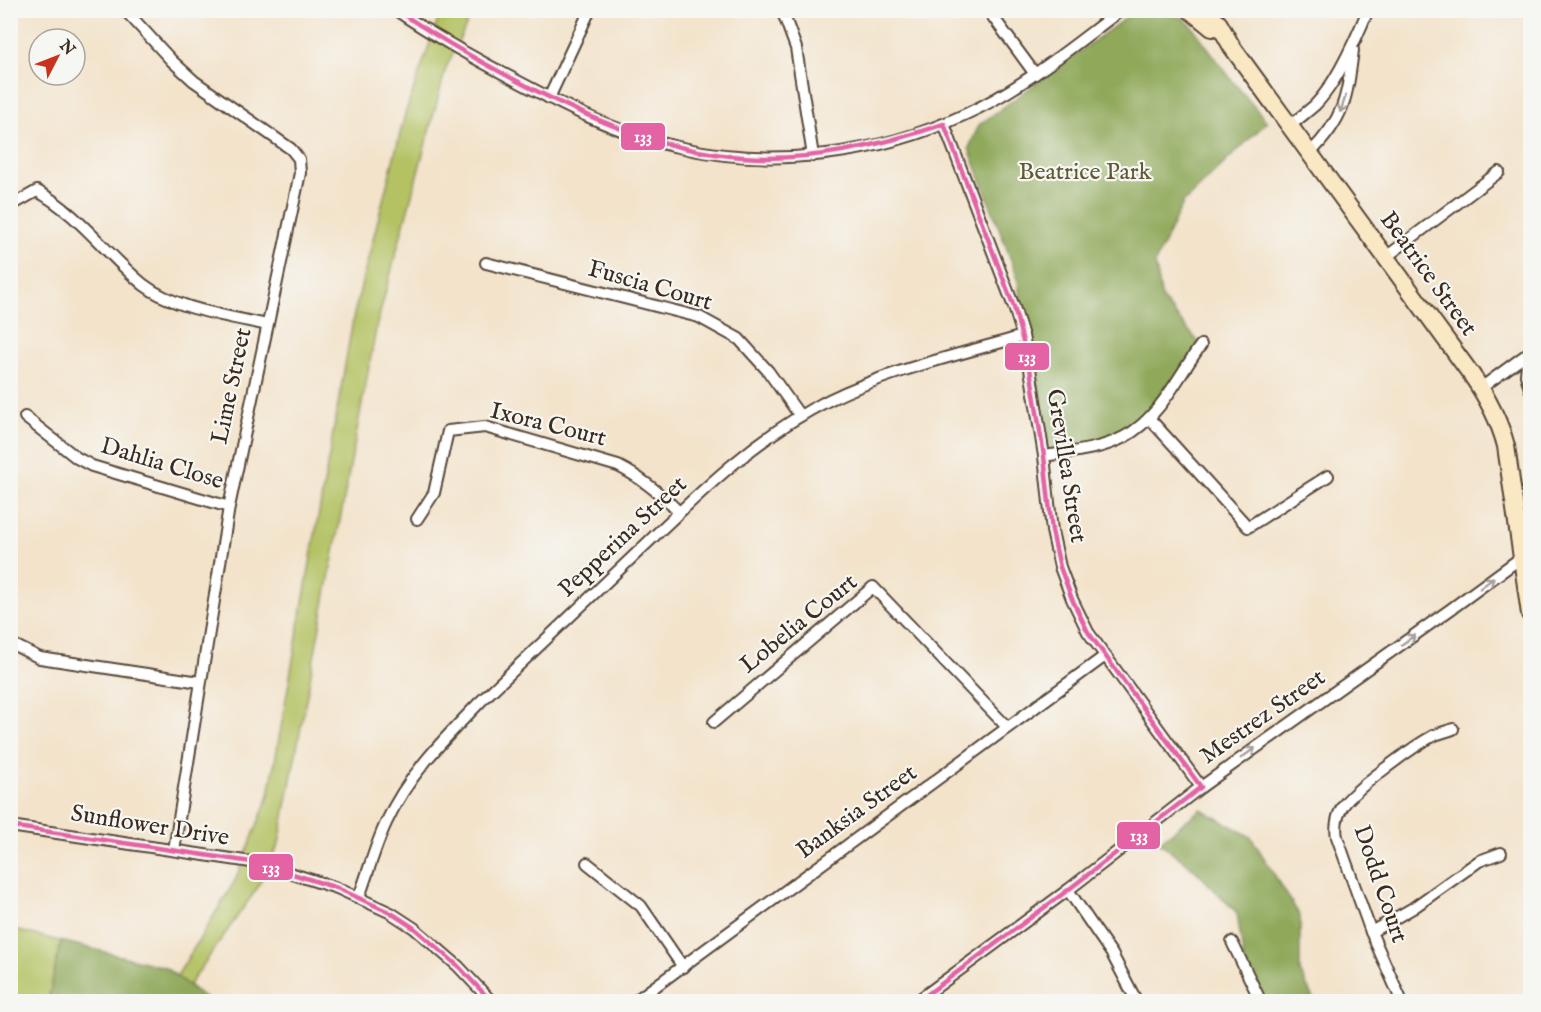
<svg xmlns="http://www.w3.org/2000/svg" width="1541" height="1012" viewBox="0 0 1541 1012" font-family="'IM FELL English',serif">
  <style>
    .green { fill: #b4c264; stroke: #787641; stroke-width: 1.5 }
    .forest { fill: #8fa85a; stroke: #65693c; stroke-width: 1.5 }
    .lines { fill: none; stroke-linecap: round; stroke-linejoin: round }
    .street-casing { stroke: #574638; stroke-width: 14 }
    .secondary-casing { stroke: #574638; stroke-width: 20 }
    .street { stroke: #fff; stroke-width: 10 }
    .secondary { stroke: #fae7c3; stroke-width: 16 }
    .bus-1-casing { stroke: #f6f6f2; stroke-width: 9 }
    .bus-1 { stroke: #e463a4; stroke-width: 4.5 }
    .oneway { stroke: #a79f9a }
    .labels { text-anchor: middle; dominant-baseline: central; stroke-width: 4.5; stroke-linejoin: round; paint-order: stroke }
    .park-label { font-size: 24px; fill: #5f5833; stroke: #f6f6f2 }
    .street-label { font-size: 24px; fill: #3b2a1e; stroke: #f6f6f2 }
    .line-badge { stroke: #f6f6f2; stroke-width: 2 }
    .badge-label { font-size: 16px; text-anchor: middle; font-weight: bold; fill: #fff }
  </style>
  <rect width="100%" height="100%" fill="#f6f6f2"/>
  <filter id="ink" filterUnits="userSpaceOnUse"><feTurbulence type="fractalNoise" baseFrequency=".0167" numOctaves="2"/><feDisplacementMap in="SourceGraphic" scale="12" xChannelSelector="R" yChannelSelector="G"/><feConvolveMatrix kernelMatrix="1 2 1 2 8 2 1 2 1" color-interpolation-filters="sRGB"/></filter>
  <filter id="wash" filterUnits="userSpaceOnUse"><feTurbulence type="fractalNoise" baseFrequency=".008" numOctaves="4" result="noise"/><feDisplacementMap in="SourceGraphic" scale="24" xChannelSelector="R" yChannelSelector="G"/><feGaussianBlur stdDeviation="1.35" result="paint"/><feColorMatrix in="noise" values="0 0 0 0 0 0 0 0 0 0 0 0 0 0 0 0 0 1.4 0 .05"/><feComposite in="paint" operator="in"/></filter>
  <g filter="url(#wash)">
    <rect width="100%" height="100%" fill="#f3e3cb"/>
    <!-- green -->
    <polygon class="green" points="441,11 473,11 446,68 377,324 279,843 258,887 189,985 209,1001 11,1002 11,929 164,967 177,976 235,881 269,795 354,314 405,114"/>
    <!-- forest -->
    <g class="forest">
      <polygon points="1135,11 1161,11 1183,18 1192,26 1231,79 1267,122 1183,203 1155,263 1162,299 1201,345 1149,418 1108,444 1044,462 1017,276 969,148 979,125"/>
      <polygon points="1201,809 1251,837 1300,916 1300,971 1314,1001 1255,1001 1246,976 1237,913 1194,869 1159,842"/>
      <polygon points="61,941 164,967 209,1001 48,1001"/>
    </g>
  </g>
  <g filter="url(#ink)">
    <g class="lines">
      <!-- street casing -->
      <g class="street-casing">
        <g id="street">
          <polyline points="125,10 172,61 194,81 291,149 299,159 300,173 229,507 174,850"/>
          <path d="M396,10C432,35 469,55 506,75C560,104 617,134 678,147C772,169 879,155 966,114C1023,88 1071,47 1121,10"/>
          <polyline points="782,10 796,48 813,156"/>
          <polyline points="988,10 1035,74"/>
          <polyline points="549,98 588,14"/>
          <polyline points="944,124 1014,307 1023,336 1030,369 1044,456 1052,531 1060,567 1072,599 1088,632 1201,787"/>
          <path d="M1290,126C1298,119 1307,112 1315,105C1337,83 1356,39 1368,10"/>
          <path d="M1310,153C1345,118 1347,97 1353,50"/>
          <path d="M10,206L37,191C77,212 108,256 144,285C175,309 229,316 267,325"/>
          <polyline points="1386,257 1499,172"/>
          <polyline points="486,263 699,317 739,339 768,371 800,416"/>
          <polyline points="1528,353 1526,375 1530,389"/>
          <polyline points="1481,388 1530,352"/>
          <polyline points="25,417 77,458 92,466 229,507"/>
          <polyline points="1149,418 1248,527 1328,476"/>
          <path d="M1044,456C1071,452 1100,450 1124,437C1160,418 1178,376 1201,345"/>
          <path d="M417,519L434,493L448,431L485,427L618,466C642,478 660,493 679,512"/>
          <polyline points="10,643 40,658 200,682"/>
          <polyline points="714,722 873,587 1007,727"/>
          <polyline points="10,826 258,863 337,888 391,913 414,928 458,966 492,1002"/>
          <polyline points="587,863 641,906 683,967"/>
          <polyline points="1068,890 1112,954 1137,1002"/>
          <path d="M359,897C368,873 375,846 386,823C407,776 445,738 480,702C534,651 587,600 641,549C699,493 757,436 829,400C890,370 958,355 1023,336"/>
          <polyline points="1371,932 1413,908 1479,861 1501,853"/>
          <polyline points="1232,942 1261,1002"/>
          <polyline points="634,1002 1105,656"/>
          <polyline points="916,1002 1068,890 1201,787 1451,609 1522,557"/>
          <path d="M1402,1002L1371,932L1337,837C1335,827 1337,815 1343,806C1353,790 1413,747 1431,737C1438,733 1446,732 1453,729"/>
        </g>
      </g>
      <!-- secondary casing -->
      <g class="secondary-casing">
        <g id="secondary">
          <polyline points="1190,10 1212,28"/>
          <path d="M1207,10L1219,24L1232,47L1471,374C1487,397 1499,419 1506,446L1530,614"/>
        </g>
      </g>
      <!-- street -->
      <use href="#street" class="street"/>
      <!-- secondary -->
      <use href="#secondary" class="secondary"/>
      <!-- bus-1 casing -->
      <g class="bus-1-casing">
        <g id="bus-1">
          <path d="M397,10C436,37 477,60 519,82C590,119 662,151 742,157C811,162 879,146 944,124L1014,307L1030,369L1044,456L1052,531L1060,567L1072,599L1088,632L1201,787L1068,890L917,1002"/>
          <polyline points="10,826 258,863 337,888 391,913 414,928 458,966 492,1002"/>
        </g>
      </g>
      <!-- bus-1 -->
      <use href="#bus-1" class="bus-1"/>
    </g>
    <!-- one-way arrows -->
    <defs><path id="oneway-shaft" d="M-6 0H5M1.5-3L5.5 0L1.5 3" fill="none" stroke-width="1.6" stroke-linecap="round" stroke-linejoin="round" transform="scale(1.5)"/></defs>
    <g class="oneway">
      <use href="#oneway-shaft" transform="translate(1343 104) rotate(109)"/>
      <use href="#oneway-shaft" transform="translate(1487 583) rotate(-37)"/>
      <use href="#oneway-shaft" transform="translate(1408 640) rotate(-35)"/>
      <use href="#oneway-shaft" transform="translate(1248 753) rotate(-35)"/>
    </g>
  </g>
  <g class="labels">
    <!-- park labels -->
    <g class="park-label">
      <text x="1085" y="172">Beatrice Park</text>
    </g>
    <!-- street labels -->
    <g class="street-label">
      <text transform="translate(1428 274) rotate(54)">Beatrice Street</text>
      <text transform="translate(650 286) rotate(16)">Fuscia Court</text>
      <text transform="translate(232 386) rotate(-78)">Lime Street</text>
      <text transform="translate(548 425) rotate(14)">Ixora Court</text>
      <text transform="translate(162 464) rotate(17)">Dahlia Close</text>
      <text transform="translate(1066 466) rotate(81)">Grevillea Street</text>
      <text transform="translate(623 537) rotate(-43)">Pepperina Street</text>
      <text transform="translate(799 624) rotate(-39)">Lobelia Court</text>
      <text transform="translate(1263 717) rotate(-35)">Mestrez Street</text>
      <text transform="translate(857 812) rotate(-36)">Banksia Street</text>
      <text transform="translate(150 826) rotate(9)">Sunflower Drive</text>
      <text transform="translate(1380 884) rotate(71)">Dodd Court</text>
    </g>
  </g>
  <g class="line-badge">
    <rect x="620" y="122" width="46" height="29" rx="6" fill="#e463a4"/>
    <rect x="1004" y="342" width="46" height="29" rx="6" fill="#e463a4"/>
    <rect x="1116" y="821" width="45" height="29" rx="6" fill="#e463a4"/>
    <rect x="248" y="853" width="46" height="28" rx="6" fill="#e463a4"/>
  </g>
  <g class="badge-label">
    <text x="643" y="142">133</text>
    <text x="1027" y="362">133</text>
    <text x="1139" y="841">133</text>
    <text x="271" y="873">133</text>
  </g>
  <!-- margin -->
  <rect width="1541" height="1012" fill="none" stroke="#f6f6f2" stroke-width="36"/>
  <!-- north arrow -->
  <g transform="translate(57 57) rotate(48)"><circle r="28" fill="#f6f6f2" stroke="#aba49d" stroke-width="1.5"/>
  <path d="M0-4.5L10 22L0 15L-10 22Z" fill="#c8321e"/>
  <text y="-9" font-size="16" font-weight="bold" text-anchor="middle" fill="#3b2a1e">N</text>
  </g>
</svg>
